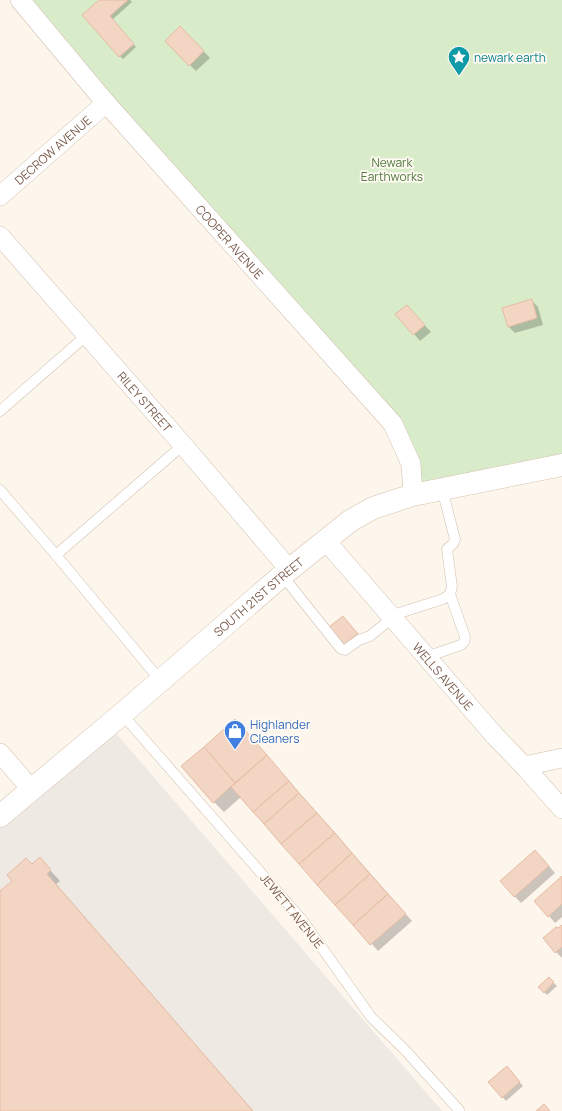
<svg xmlns="http://www.w3.org/2000/svg" width="562" height="1111" viewBox="0 0 562 1111" font-family="Manrope,sans-serif">
  <style>
    .industrial { fill: #efe9e4 }
    .green { fill: #d8ecc9 }
    .shadow { fill: #0003 }
    .building { fill: #f3d5c3; stroke: #e6bba3 }
    .lines { fill: none; stroke-linecap: round; stroke-linejoin: round }
    .service-casing { stroke: #d1beb0; stroke-width: 11 }
    .minor-casing { stroke: #d1beb0; stroke-width: 20 }
    .secondary-casing { stroke: #d6c0b0; stroke-width: 23 }
    .service { stroke: #fff; stroke-width: 10 }
    .minor { stroke: #fff; stroke-width: 19 }
    .secondary { stroke: #fff; stroke-width: 22 }
    .labels { text-anchor: middle; dominant-baseline: central; stroke-width: 3.5; stroke-linejoin: round; paint-order: stroke }
    .culture-label { font-size: 12px; fill: #0d838f; stroke: #fffaf3; text-anchor: start }
    .street-label { font-size: 12px; fill: #7a5c4d; stroke: #fffaf3 }
    .park-label { font-size: 12px; fill: #537a41; stroke: #fffaf3 }
    .shop-label { font-size: 12px; fill: #366cbe; stroke: #fffaf3; text-anchor: start }
  </style>
  <rect width="100%" height="100%" fill="#fdf6ec"/>
  <!-- industrial -->
  <polygon class="industrial" points="114,731 442,1111 0,1111 0,828"/>
  <!-- green -->
  <polygon class="green" points="20,0 562,0 562,464 413,495 403,446"/>
  <!-- shadow -->
  <g class="shadow">
    <polygon points="100,0 130,0 132,2 112,20 136,47 123,59 120,56"/>
    <polygon points="180,27 210,58 196,71 166,41"/>
    <polygon points="531,300 538,307 543,325 515,333 509,327"/>
    <polygon points="413,313 431,332 420,341 414,334"/>
    <polygon points="245,731 412,921 378,951 241,797 224,812 214,802"/>
    <polygon points="542,858 555,873 521,903 501,882"/>
    <polygon points="32,865 49,869 60,881 56,884 253,1111 0,1111 0,893"/>
    <polygon points="562,877 562,917 555,923 549,916"/>
    <polygon points="562,926 562,958 556,952 558,930"/>
    <polygon points="549,978 557,986 547,995 540,987"/>
    <polygon points="510,1071 523,1086 506,1101 490,1082"/>
  </g>
  <!-- building -->
  <g class="building">
    <polygon points="99,0 128,0 110,16 134,44 119,57 82,15"/>
    <polygon points="180,26 204,51 189,66 165,41"/>
    <polygon points="532,299 537,318 508,327 502,308"/>
    <polygon points="407,305 425,325 413,335 395,314"/>
    <polygon points="343,616 358,634 343,645 329,627"/>
    <polygon points="235,719 267,755 235,783 204,747"/>
    <polygon points="204,747 235,783 213,803 181,766"/>
    <polygon points="267,755 289,781 253,812 231,787"/>
    <polygon points="289,781 299,793 264,824 253,812"/>
    <polygon points="299,793 317,813 281,844 264,824"/>
    <polygon points="317,813 335,833 299,864 281,844"/>
    <polygon points="335,833 352,853 317,885 299,864"/>
    <polygon points="535,850 549,866 514,897 500,881"/>
    <polygon points="352,853 370,874 335,905 317,885"/>
    <polygon points="40,857 51,870 47,874 253,1111 0,1111 0,891 12,881 7,875 26,858 32,864"/>
    <polygon points="370,874 388,894 353,925 335,905"/>
    <polygon points="562,876 562,904 548,917 534,901"/>
    <polygon points="388,894 406,914 370,945 353,925"/>
    <polygon points="562,925 562,947 555,953 543,938 556,927 558,928"/>
    <polygon points="549,977 554,982 544,993 538,987"/>
    <polygon points="507,1066 520,1082 502,1098 488,1082"/>
    <polygon points="544,1104 550,1111 536,1111"/>
  </g>
  <g class="lines">
    <!-- service casing -->
    <g class="service-casing">
      <g id="service">
        <polyline points="0,411 87,335"/>
        <polyline points="0,490 56,555 160,680"/>
        <polyline points="56,555 183,445"/>
        <polyline points="282,575 341,649 345,650 359,640 370,636 392,618"/>
        <polyline points="390,616 443,599 450,594 452,587 447,549 453,544 455,539 442,489"/>
        <polyline points="426,657 461,645 464,642 465,637 450,594"/>
        <polyline points="122,714 303,921 371,1017 405,1050 459,1110"/>
      </g>
    </g>
    <!-- minor casing -->
    <g class="minor-casing">
      <g id="minor">
        <path id="s1" d="M20,0L106,103L393,424L411,464L413,495"/>
        <path id="s2" d="M0,196L106,103"/>
        <path id="s3" d="M0,236L183,445L289,569"/>
        <path id="s4" d="M326,541L495,736L524,766L562,809"/>
        <polyline points="0,753 31,789"/>
        <polyline points="524,766 562,758"/>
      </g>
    </g>
    <!-- secondary casing -->
    <g class="secondary-casing">
      <g id="secondary">
        <path id="s5" d="M0,816L122,714L285,573L350,521L373,508L413,495L562,465"/>
      </g>
    </g>
    <!-- service -->
    <use href="#service" class="service"/>
    <!-- minor -->
    <use href="#minor" class="minor"/>
    <!-- secondary -->
    <use href="#secondary" class="secondary"/>
  </g>
  <!-- icons -->
  <defs>
    <g id="sight-pin" transform="scale(1.15)"><path d="M0 17L-7.5 6A9.5 9.5 0 1 1 7.5 6Z" fill="#0f9aa8" stroke="#fffaf3"/><path d="M0-6L1.8-2.2L6-1.7L2.9 1.2L3.7 5.4L0 3.3L-3.7 5.4L-2.9 1.2L-6-1.7L-1.8-2.2Z" fill="#fff"/></g>
    <g id="shop-pin" transform="scale(1.15)"><path d="M0 17L-7.5 6A9.5 9.5 0 1 1 7.5 6Z" fill="#3f7fe0" stroke="#fffaf3"/><path d="M-5-2.5h2.3a2.7 3.5 0 0 1 5.4 0H5L5.5 6h-11ZM-1.5-2.5h3a1.5 2.3 0 0 0-3 0Z" fill="#fff"/></g>
  </defs>
  <g fill-rule="evenodd">
    <use href="#sight-pin" x="459" y="57"/>
    <use href="#shop-pin" x="235" y="731"/>
  </g>
  <g class="labels">
    <!-- culture labels -->
    <g class="culture-label">
      <text x="474" y="57">newark earth</text>
    </g>
    <!-- street labels -->
    <g class="street-label">
      <text stroke="none"><textPath href="#s2" startOffset="70">DECROW AVENUE</textPath></text>
      <text stroke="none"><textPath href="#s1" startOffset="320">COOPER AVENUE</textPath></text>
      <text stroke="none"><textPath href="#s3" startOffset="220">RILEY STREET</textPath></text>
      <text stroke="none"><textPath href="#s5" startOffset="339">SOUTH 21ST STREET</textPath></text>
      <text stroke="none"><textPath href="#s4" startOffset="179">WELLS AVENUE</textPath></text>
      <text transform="translate(292 911) rotate(51)">JEWETT AVENUE</text>
    </g>
    <!-- park labels -->
    <g class="park-label">
      <text x="392" y="162">Newark<tspan x="392" dy="14">Earthworks</tspan></text>
    </g>
    <!-- shop labels -->
    <g class="shop-label">
      <text x="250" y="724">Highlander<tspan x="250" dy="14">Cleaners</tspan></text>
    </g>
  </g>
</svg>
